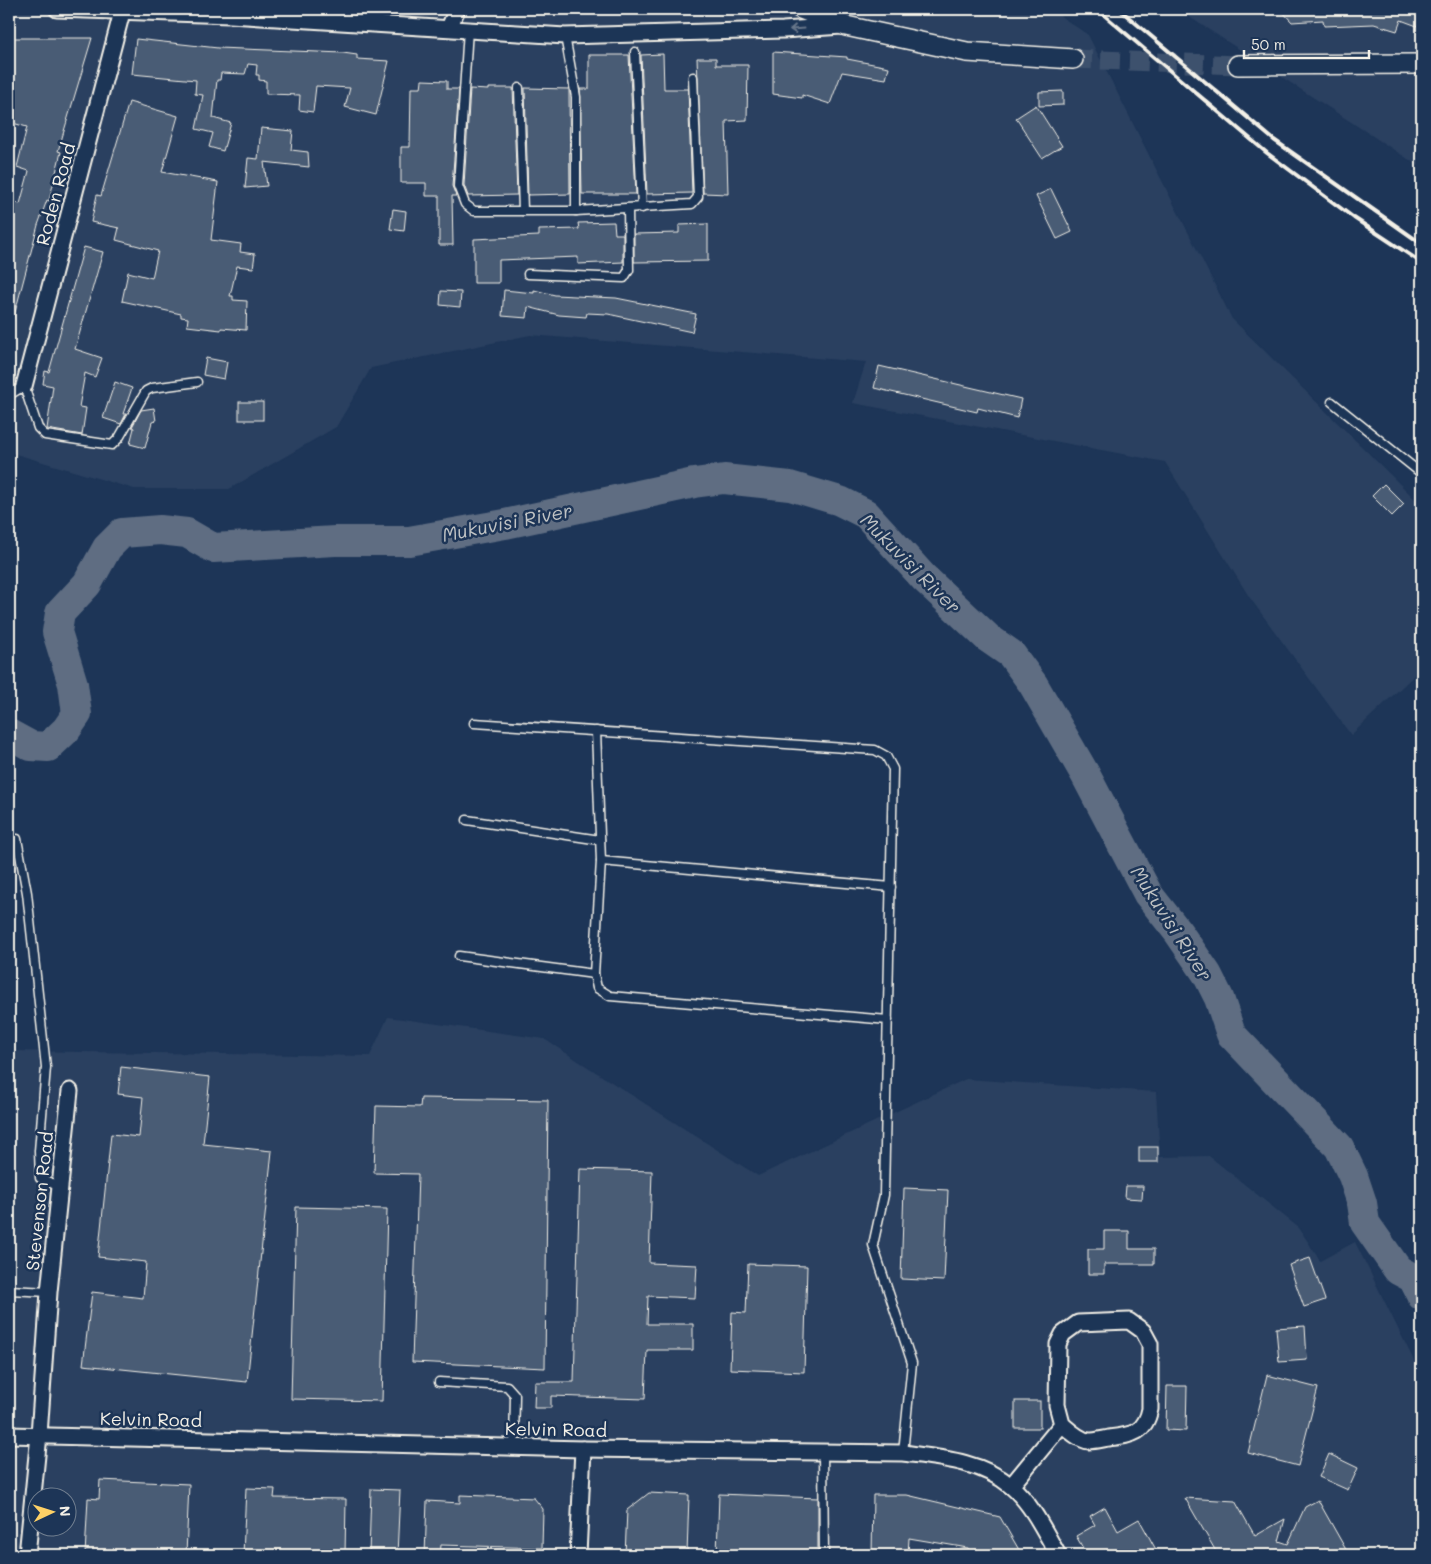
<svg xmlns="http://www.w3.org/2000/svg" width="1431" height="1564" viewBox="0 0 1431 1564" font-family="Mali,sans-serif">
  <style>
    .built { fill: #2a4060; fill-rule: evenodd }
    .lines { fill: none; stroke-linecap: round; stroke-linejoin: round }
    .stream { stroke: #9aa2ab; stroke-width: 5 }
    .river { stroke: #5e6d82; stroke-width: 30 }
    .building { fill: #485b74; stroke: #f4f1e8 }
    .tertiary-tunnel { stroke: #3d516d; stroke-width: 19; stroke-dasharray: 19 9; stroke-linecap: butt }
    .service-casing { stroke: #f4f1e8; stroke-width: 11 }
    .minor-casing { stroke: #f4f1e8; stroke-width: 19 }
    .tertiary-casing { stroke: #f4f1e8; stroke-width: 22 }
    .service { stroke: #1d3557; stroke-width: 8 }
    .minor { stroke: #1d3557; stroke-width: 15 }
    .tertiary { stroke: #1d3557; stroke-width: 19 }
    .rail { stroke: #f4f1e8; stroke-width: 4 }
    .oneway { stroke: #68778a }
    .labels { text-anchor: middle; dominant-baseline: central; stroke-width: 5; stroke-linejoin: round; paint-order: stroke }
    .street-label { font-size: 18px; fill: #f4f1e8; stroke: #1d3557 }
    .water-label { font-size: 19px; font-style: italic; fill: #c0c3c4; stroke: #1d3557 }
  </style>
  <rect width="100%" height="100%" fill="#1d3557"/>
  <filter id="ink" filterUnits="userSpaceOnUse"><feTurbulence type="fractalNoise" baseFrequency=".02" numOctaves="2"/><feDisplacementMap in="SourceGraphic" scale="10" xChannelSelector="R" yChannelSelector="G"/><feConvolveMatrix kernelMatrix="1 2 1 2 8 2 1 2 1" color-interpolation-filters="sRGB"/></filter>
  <g filter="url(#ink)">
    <!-- built -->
    <g class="built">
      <polygon points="9,9 1050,9 1088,35 1232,319 1422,506 1422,668 1351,735 1250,598 1165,462 853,403 866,362 530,335 371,368 336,427 229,489 134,489 9,452"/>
      <polygon points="1177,9 1422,9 1422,168"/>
      <path d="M388,1017L544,1039L758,1176L966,1079L1156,1092L1160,1157L1209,1156L1299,1228L1320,1261L1355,1242L1422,1377V1555H9V1051L370,1056ZM38,1496H68V1526H38Z"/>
    </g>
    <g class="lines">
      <!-- stream -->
      <polyline class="stream" points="1413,1278 1422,1271"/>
      <!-- river -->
      <polyline class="river" points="9,734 31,746 48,747 66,730 77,714 73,684 57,632 60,613 87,584 107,548 122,533 160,530 187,533 213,548 335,541 409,541 505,524 694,483 724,479 790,486 840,501 866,514 924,578 988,638 1011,654 1033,684 1085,774 1148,894 1178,932 1207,974 1219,998 1231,1034 1339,1147 1353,1176 1362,1203 1365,1223 1398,1270 1413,1278 1422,1296"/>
    </g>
    <!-- building -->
    <g class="building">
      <polygon points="1280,9 1422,9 1422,14 1417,26 1401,20 1397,31 1374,24 1324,26 1323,20 1292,22"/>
      <polygon points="9,38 92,38 58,151 61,152 49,201 47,200 38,225 13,320 9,319 9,201 20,204 29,171 17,167 27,127 9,122"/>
      <polygon points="136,39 218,48 343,53 357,55 357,59 389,61 376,115 345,107 350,88 316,86 313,112 299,110 300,95 266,94 266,81 259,80 259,75 256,75 257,65 248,64 245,74 221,73 220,80 217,80 213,118 231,123 223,151 209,147 213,133 196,129 203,95 195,94 196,80 132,74"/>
      <polygon points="773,52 847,57 847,59 889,67 886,79 842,72 830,104 802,95 802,98 773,94"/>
      <polygon points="663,54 664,89 688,89 692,193 647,194 641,55"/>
      <polygon points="589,55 629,55 636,194 582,194 580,89 589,89"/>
      <polygon points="697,58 716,58 716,65 748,65 747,120 726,121 728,194 703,193"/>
      <polygon points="422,80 447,81 447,89 459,89 452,186 456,196 452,196 453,245 439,245 439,196 426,196 426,183 401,183 401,147 410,147 411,88 421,88"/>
      <polygon points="488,88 513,88 517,195 468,196 464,185 470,89 488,90"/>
      <polygon points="525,88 569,89 570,194 528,195"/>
      <polygon points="1063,91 1063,105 1039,106 1039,92"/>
      <polygon points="129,102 178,116 162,172 218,182 211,240 241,244 240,252 255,254 253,268 237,266 230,296 233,296 233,300 247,301 246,330 221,328 221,330 187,326 188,318 181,317 181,314 122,301 128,272 152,278 158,251 116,240 119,228 91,222 97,195 101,196"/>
      <polygon points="1036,105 1062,146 1042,158 1016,118"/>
      <polygon points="261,128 293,131 291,150 308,152 309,167 264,162 267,186 245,188 248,158 258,159"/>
      <polygon points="1051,189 1072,232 1057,239 1036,196"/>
      <polygon points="393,209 406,211 404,231 390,229"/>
      <polygon points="614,222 615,234 623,234 623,262 578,264 578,257 499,260 499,283 474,283 474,239 539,236 539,230 579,229 578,223"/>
      <polygon points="708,224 708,261 634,262 634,234 679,233 679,225"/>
      <polygon points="84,247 103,252 75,349 102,358 95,377 85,373 79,407 86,408 82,435 47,429 53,386 43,384 45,371 49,372"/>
      <polygon points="504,290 534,293 534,290 555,295 616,298 696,314 692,332 608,314 587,313 586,317 559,315 528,307 527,318 502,316"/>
      <polygon points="441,291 461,292 460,307 440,305"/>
      <polygon points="206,358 227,362 224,379 203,375"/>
      <polygon points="879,366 1021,399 1017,418 978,408 977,412 874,388"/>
      <polygon points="115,382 132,388 123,414 126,414 121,424 103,418"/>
      <rect x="239" y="402" width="24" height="18"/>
      <polygon points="154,408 156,421 152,422 145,448 130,444 134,428 132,427 141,410"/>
      <polygon points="1384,484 1404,504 1392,516 1372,496"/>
      <polygon points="121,1067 210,1077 203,1144 272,1151 247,1382 83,1365 92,1292 143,1298 146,1262 98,1257 111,1134 139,1137 143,1097 118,1094"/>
      <polygon points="421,1098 548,1100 545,1368 412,1362 418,1174 374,1173 376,1106 420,1107"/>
      <rect x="1139" y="1147" width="19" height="15"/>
      <polygon points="580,1169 652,1171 649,1263 697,1265 695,1298 648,1296 647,1324 693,1324 693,1350 647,1350 645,1399 551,1396 551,1408 534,1408 535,1382 574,1382"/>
      <polygon points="1126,1186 1143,1186 1142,1199 1125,1198"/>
      <polygon points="904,1188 948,1190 944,1281 901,1279"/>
      <polygon points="296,1207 387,1209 382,1401 291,1399"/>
      <polygon points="1104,1231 1129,1231 1129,1249 1154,1249 1154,1264 1104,1264 1104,1274 1088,1274 1088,1249 1104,1249"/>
      <polygon points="1310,1258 1325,1300 1304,1307 1289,1265"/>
      <polygon points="748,1264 807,1266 804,1372 730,1369 732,1312 746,1313"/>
      <polygon points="1305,1326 1307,1360 1279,1362 1276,1328"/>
      <polygon points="1267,1375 1318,1388 1298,1466 1248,1453"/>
      <polygon points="1167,1386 1187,1386 1186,1431 1166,1430"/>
      <rect x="1015" y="1401" width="25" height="27"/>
      <polygon points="1329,1454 1358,1468 1348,1490 1319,1477"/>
      <polygon points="100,1480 189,1484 186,1555 85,1555 88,1498 99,1499"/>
      <polygon points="246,1488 275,1489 274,1498 346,1499 345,1555 243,1555"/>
      <polygon points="371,1489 400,1490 397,1555 369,1555"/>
      <polygon points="649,1493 689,1495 687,1555 625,1555 627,1510"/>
      <polygon points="719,1494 818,1498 818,1555 717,1555"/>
      <polygon points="460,1495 534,1498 543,1509 542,1548 441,1545 440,1555 425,1555 427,1501 460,1503"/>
      <polygon points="873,1495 907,1495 1000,1517 1022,1555 972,1555 968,1548 909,1538 908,1555 872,1555"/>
      <polygon points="1185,1498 1235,1501 1255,1536 1285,1519 1279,1541 1288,1544 1305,1507 1318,1500 1349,1555 1218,1555"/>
      <polygon points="1105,1507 1118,1531 1139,1519 1159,1555 1087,1555 1076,1536 1095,1525 1090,1516"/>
    </g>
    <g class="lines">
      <!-- tertiary-tunnel -->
      <polyline class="tertiary-tunnel" points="1073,59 1238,65"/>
      <!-- service casing -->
      <g class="service-casing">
        <g id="service">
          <polyline points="347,24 348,9"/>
          <polyline points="468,29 458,186 465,204 474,211 576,211 692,204 698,197 693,77"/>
          <polyline points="565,36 576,97 576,211"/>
          <polyline points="635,52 642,208"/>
          <polyline points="519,88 523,211"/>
          <polyline points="528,274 624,278 629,270 628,209"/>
          <polyline points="9,395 24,386 38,428 45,435 112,445 119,438 146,391 152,388 197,382"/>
          <polyline points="1332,402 1422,474"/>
          <polyline points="474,723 875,750 886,756 893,769 884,1195 873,1245 912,1363 903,1453"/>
          <polyline points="596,731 601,861 594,974 597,988 610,996 888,1020"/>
          <polyline points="467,820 600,840"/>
          <polyline points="9,839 17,839 27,893 46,1067 39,1151 40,1178 60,1187"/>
          <polyline points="601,861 891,887"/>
          <polyline points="459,956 594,974"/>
          <polyline points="9,1290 49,1292"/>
          <polyline points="439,1382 507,1386 515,1395 514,1447"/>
          <polyline points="823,1452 824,1555"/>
        </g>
      </g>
      <!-- minor casing -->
      <g class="minor-casing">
        <g id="minor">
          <polyline points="57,9 230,15 565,36 783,30 842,26"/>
          <polyline points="449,28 457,9"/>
          <polyline points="24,386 122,12"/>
          <path d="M9,1435L583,1449L903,1453C940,1458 981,1461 1011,1486C1032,1504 1045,1532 1058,1555"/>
          <path d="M1011,1486L1062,1424C1069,1430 1079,1440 1089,1441C1095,1441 1103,1439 1109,1438C1131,1435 1145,1434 1150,1409V1344L1143,1331L1129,1321L1078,1323L1063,1334L1058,1344L1057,1405L1062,1424"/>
          <polyline points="27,1555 39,1435 49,1292 70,1091"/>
          <polyline points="578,1555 583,1449"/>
        </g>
      </g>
      <!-- tertiary casing -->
      <g class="tertiary-casing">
        <g id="tertiary">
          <polyline points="801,9 846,26 967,52 1073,59"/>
          <polyline points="1238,65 1422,64"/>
        </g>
      </g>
      <!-- service -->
      <use href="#service" class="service"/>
      <!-- minor -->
      <use href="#minor" class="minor"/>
      <!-- tertiary -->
      <use href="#tertiary" class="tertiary"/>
      <!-- rail -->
      <g class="rail">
        <polyline points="1097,9 1267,153 1354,218 1422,263"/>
        <polyline points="1119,9 1274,140 1422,244"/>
      </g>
    </g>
    <!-- one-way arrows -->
    <defs><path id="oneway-shaft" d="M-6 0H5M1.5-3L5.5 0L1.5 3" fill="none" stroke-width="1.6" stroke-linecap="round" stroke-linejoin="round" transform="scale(1.25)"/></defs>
    <use class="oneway" href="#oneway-shaft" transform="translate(797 29) rotate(176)"/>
  </g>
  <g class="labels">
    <!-- street labels -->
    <g class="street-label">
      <text transform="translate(55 194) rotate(-75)">Roden Road</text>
      <text transform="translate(39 1201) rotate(-84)">Stevenson Road</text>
      <text transform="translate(151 1419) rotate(1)">Kelvin Road</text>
      <text transform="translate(556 1429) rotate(1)">Kelvin Road</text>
    </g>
    <!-- water labels -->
    <g class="water-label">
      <text transform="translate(507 522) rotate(-11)">Mukuvisi River</text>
      <text transform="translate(911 563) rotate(45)">Mukuvisi River</text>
      <text transform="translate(1172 923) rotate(57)">Mukuvisi River</text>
    </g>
  </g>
  <!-- margin -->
  <rect width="1431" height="1564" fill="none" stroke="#1d3557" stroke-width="30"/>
  <rect x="15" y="15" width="1401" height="1534" fill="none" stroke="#f4f1e8" stroke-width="2" filter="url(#ink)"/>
  <!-- north arrow -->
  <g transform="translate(52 1512) rotate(86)"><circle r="24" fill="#1d3557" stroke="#738091"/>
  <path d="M0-4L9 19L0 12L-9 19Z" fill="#ffd166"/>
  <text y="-8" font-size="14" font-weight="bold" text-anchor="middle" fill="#f4f1e8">N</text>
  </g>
  <!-- scale -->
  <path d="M1244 50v8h125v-8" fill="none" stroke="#f4f1e8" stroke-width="2.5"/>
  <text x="1251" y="50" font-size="15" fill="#f4f1e8" stroke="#1d3557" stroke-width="4" paint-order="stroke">50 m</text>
</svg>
